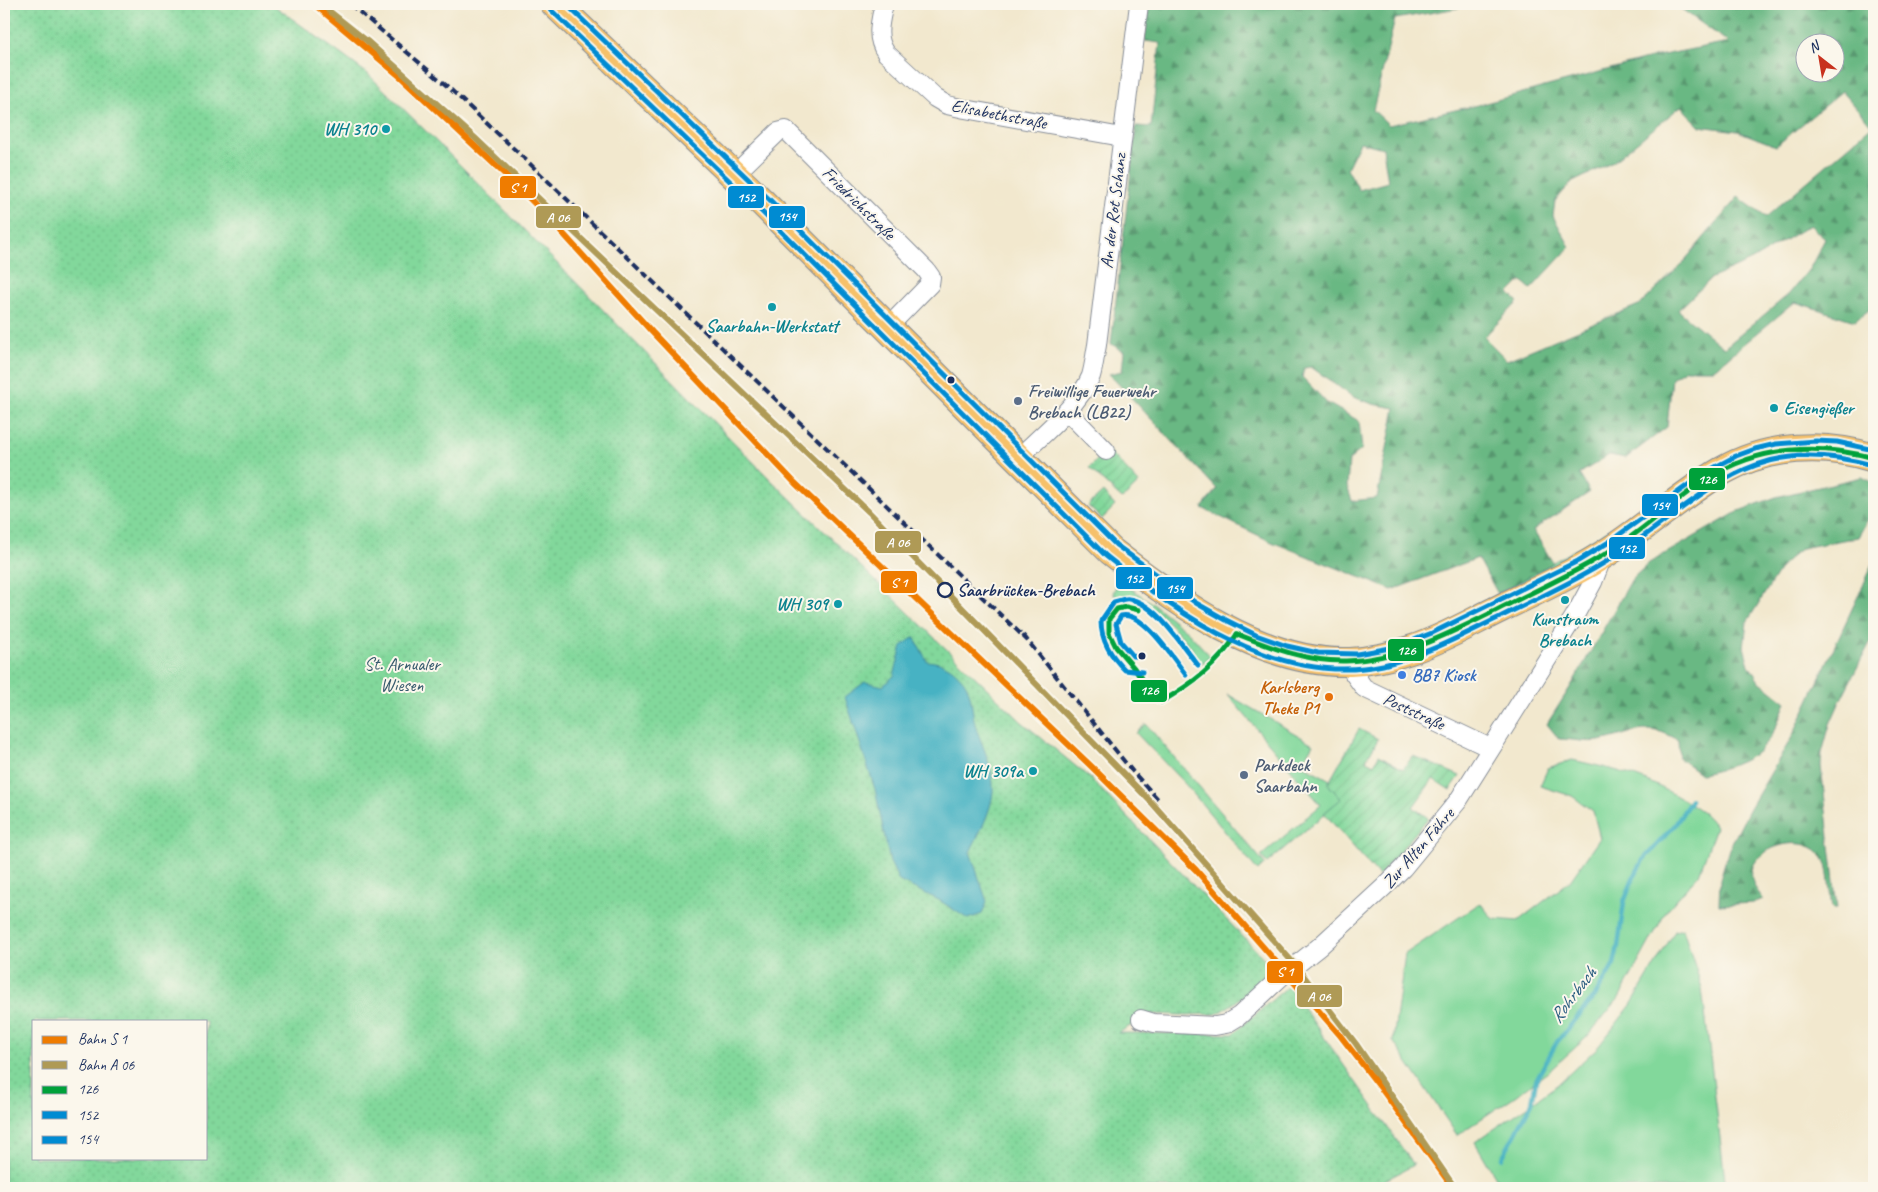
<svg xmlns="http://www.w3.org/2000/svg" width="1878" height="1192" viewBox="0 0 1878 1192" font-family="Caveat,sans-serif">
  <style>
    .grass { fill: #82d89b; stroke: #4e847c }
    .forest { fill: url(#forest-firs); stroke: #427470; fill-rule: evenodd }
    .park { fill: url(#park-dots); stroke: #4e847c; fill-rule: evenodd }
    .garden { fill: url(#garden-furrows); stroke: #4e847c }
    .water { fill: #46b2c3; stroke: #307090 }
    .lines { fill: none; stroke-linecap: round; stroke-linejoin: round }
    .stream { stroke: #46b2c3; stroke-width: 4.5 }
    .minor-casing { stroke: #868c96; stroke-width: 20 }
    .primary-casing { stroke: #868c96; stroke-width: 30 }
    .minor { stroke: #fff; stroke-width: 18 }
    .primary { stroke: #f6c16b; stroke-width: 28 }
    .rail { stroke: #1b2f5e; stroke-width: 4; stroke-dasharray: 8 4; stroke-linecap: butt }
    .bus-1-casing { stroke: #fbf7ec; stroke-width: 9 }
    .bus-2-casing { stroke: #fbf7ec; stroke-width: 9 }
    .bus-3-casing { stroke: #fbf7ec; stroke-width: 9 }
    .bus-1 { stroke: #00a13a; stroke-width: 5 }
    .bus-2 { stroke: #008bd2; stroke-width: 5 }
    .bus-3 { stroke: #008bd2; stroke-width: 5 }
    .rail-1-casing { stroke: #fbf7ec; stroke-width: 10 }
    .rail-2-casing { stroke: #fbf7ec; stroke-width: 10 }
    .rail-1 { stroke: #ef7c00; stroke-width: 6 }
    .rail-2 { stroke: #af9a56; stroke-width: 6 }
    .culture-dot { fill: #0f9aa8; stroke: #fbf7ec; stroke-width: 2 }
    .bus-dot { fill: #1b2f5e; stroke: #fbf7ec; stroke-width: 2 }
    .service-dot { fill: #5c6f8a; stroke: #fbf7ec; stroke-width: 2 }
    .stop-dot { fill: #fbf7ec; stroke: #1b2f5e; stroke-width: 2.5 }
    .shop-dot { fill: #3f7fe0; stroke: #fbf7ec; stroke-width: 2 }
    .food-dot { fill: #e8710a; stroke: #fbf7ec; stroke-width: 2 }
    .labels { text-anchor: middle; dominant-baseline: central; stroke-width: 4; stroke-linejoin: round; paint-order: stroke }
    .street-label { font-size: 18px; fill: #1b2f5e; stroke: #fbf7ec }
    .culture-label { font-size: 18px; font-weight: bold; fill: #0d838f; stroke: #fbf7ec; text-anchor: end }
    .service-label { font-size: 18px; font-weight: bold; fill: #4e5e75; stroke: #fbf7ec; text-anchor: start }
    .stop-label { font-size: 18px; font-weight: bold; fill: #1b2f5e; stroke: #fbf7ec; text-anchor: start }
    .park-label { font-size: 18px; fill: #35596d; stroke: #fbf7ec }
    .shop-label { font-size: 18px; font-weight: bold; fill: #366cbe; stroke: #fbf7ec; text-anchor: start }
    .food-label { font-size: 18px; font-weight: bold; fill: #c56008; stroke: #fbf7ec; text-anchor: end }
    .water-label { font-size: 19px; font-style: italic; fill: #2a5d81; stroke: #fbf7ec }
    .line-badge { stroke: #fbf7ec; stroke-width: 2 }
    .badge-label { font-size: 14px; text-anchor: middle; font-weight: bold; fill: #fff }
  </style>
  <defs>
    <pattern id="forest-firs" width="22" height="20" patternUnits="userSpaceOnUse" patternTransform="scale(1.25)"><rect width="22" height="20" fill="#69b883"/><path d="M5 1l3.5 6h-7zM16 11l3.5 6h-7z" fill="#56966e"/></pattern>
    <pattern id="park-dots" width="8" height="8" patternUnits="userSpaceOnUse" patternTransform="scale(1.25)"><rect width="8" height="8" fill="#82d89b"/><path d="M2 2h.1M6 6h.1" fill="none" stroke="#70ba88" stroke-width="1.8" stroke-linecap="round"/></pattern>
    <pattern id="garden-furrows" width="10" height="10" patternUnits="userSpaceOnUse" patternTransform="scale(1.25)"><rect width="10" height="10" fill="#82d89b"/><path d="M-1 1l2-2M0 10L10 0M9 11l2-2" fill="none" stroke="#70ba88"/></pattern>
  </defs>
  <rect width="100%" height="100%" fill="#fbf7ec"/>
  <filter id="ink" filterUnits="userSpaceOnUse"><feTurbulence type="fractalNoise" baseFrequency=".02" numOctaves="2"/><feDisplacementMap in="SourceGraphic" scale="10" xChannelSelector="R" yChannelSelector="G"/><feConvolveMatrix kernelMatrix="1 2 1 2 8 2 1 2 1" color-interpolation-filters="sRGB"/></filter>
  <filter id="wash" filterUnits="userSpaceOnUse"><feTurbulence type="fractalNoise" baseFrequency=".0096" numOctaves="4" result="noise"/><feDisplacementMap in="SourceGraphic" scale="20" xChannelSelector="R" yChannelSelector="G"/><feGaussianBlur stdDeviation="1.12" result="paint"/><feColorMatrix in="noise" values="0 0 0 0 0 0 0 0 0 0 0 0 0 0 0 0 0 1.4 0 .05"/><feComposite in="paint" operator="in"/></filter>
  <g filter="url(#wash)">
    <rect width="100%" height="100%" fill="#f2e8ce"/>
    <!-- grass -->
    <g class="grass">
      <polygon points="1610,529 1609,536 1599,543 1514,589 1512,586"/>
      <path d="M1119,580L1157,607L1189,633L1211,657L1202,663L1194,660L1192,657L1193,650C1181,635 1157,607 1138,601C1131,598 1123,598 1115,596L1113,593Z"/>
      <polygon points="1227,694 1313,744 1301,764 1330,780 1328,784 1342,799 1267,863 1261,856 1321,805"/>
      <polygon points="1146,724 1265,864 1258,871 1186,785 1136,733"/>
      <path d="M1572,760C1614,769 1643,776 1680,798C1696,807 1705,812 1716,827L1699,874L1667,910L1619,998L1586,1038L1548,1072L1515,1096L1457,1135L1393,1041L1405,954L1480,903L1493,919L1518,921L1570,881L1600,838L1593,811L1572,796L1540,786L1548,768Z"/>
      <polygon points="1683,929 1702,988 1726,1188 1502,1188 1475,1142 1525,1108 1557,1085 1598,1047 1631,1005 1675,931"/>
    </g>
    <!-- forest -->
    <g class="forest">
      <path d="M1149,4H1481L1395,19L1373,110L1389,125L1482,104L1658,56L1728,42L1680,8L1679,4H1874V306L1855,321L1795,302L1714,369H1686L1672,378L1667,427L1626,458L1609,455L1579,474L1590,492L1533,530L1553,563L1498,594L1478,558L1392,590L1272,542L1202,508L1217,489L1109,374L1122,371L1124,351L1111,344L1136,126L1151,127L1160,43L1145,41ZM1806,42H1836V72H1806ZM1842,91L1872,126L1766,217L1738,197L1680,266L1641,304L1507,360L1484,337L1518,302L1509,293L1521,281L1531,289L1570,247L1553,216L1555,201L1571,183L1613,162L1681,106L1699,126L1738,131L1776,146ZM1360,142L1383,148L1388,182L1359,190L1347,168ZM1810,225L1825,239L1810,268L1789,294L1724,348L1678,310L1712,278L1752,260ZM1311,367L1353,397L1373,404L1395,408L1377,498L1352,501L1347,486L1349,460L1362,449L1359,421L1327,403L1302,377L1304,368Z"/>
      <path d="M1862,477L1874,483V509L1858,537L1802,548L1783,564L1747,622L1744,647L1749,665L1758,680L1786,702C1780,718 1774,735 1762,748C1749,762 1719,771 1701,774L1679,758L1678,740C1645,720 1633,735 1599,741C1587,743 1572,739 1559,739L1547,724L1571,686L1632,579L1649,563L1739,511L1776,497Z"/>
      <path d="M1874,562V635L1842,697L1830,724L1822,753L1821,766L1837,908H1832C1830,895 1829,872 1825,862C1811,826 1741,848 1753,882C1754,888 1760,894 1763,899L1753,903L1719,905L1720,879L1729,849L1750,808L1792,737Z"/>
    </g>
    <!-- park -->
    <path class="park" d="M4,4H272L368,74L459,164L771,480L1022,722L1090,778L1275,970L1233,1004L1216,1014L1182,1015L1151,1014L1118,1033L1233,1034L1288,986L1414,1165L1370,1188H4ZM34,1021H206V1158H34Z"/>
    <!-- garden -->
    <g class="garden">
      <polygon points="1105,452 1111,453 1139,483 1122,499 1089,468"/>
      <polygon points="1103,492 1115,506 1102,519 1088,506"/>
      <polygon points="1359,729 1378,739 1366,760 1374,764 1379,755 1403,769 1413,756 1460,776 1450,790 1433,779 1413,807 1428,818 1379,876 1324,813 1341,799 1328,784"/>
    </g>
    <!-- water -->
    <path class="water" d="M914,637L927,661C944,663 951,666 963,680C973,693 971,712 976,728C983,748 994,769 993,791C991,813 979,833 970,852L987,902L982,914L968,919L939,900L899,881L890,862L875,789L845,697L865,682L883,686L894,676L902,646Z"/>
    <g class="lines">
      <!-- stream -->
      <polyline class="stream" points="1502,1158 1532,1103 1536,1080 1557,1042 1595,996 1614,964 1618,946 1624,902 1633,879 1643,860 1675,825 1691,800"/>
    </g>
  </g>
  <g filter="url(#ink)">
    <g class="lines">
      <!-- minor casing -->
      <g class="minor-casing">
        <g id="minor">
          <path d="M884,4C880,22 875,37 886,53L935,98L947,105L965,109L1122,137"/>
          <polyline points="734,175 778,132 786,130 926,270 931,277 930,284 887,328"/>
          <polyline points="1067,411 1106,451"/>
          <path d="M1019,457C1041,436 1080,404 1091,376C1094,366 1095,355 1097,345L1139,4"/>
          <polyline points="1350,662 1354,674 1364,688 1490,748"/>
          <polyline points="1141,1019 1154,1023 1215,1026 1226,1024 1239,1016 1281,977 1319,947 1384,887 1403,868 1458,801 1574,617 1593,582 1603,556"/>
        </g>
      </g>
      <!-- primary casing -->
      <g class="primary-casing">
        <path id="primary" d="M555,4L764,204L1111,551C1176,602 1263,665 1350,662C1371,661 1393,656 1413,649C1443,639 1472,622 1501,608C1544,587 1589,567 1628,538C1659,516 1688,491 1722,471C1767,445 1825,442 1874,458"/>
      </g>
      <!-- minor -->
      <use href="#minor" class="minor"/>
      <!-- primary -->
      <use href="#primary" class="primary"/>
      <!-- rail -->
      <g class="rail">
        <polyline points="350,4 447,86 527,161 1027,640"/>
        <polyline points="1023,635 1133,772 1158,799"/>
      </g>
      <!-- bus-1 casing -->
      <g class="bus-1-casing">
        <g id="bus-1">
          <path d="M1139,610L1126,607L1117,609L1109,619V633L1116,647L1134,668L1155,699L1161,702C1192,684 1218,665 1237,634"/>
          <path d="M1237,634C1272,648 1308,662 1346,661C1405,659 1458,629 1509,604C1549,584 1589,566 1625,541C1654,521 1680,496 1710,477C1760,446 1818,443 1874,458"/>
        </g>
      </g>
      <!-- bus-2 casing -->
      <g class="bus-2-casing">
        <g id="bus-2">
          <path d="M550,9L759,209L1106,556C1182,617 1280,687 1383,665C1424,656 1460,636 1498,618C1544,595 1591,574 1633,544C1717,484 1760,435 1872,465"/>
          <path d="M1142,656H1133L1121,642L1116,624L1121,616C1143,610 1174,660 1186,675"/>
        </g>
      </g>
      <!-- bus-3 casing -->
      <g class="bus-3-casing">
        <g id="bus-3">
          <polyline points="566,4 769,199 1116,545 1196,603 1226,620 1256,635 1287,646 1318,653 1357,654 1396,647 1432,633 1578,561 1609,542 1706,472 1736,456 1755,449 1776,444 1816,441 1837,442 1874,450"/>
          <path d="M1142,672L1125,670C1111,656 1101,641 1101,621L1114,602C1119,601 1124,598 1129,599C1156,603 1181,645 1198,665"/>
        </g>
      </g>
      <!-- bus-1 -->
      <use href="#bus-1" class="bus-1"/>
      <!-- bus-2 -->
      <use href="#bus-2" class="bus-2"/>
      <!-- bus-3 -->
      <use href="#bus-3" class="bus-3"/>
      <!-- rail-1 casing -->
      <g class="rail-1-casing">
        <polyline id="rail-1" points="314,4 402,78 510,179 550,219 652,332 795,483 1092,767 1196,870 1339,1034 1383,1091 1453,1188"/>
      </g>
      <!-- rail-2 casing -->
      <g class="rail-2-casing">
        <polyline id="rail-2" points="328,10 367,41 475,138 869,512 1153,804 1296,966 1356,1044 1455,1188"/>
      </g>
      <!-- rail-1 -->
      <use href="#rail-1" class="rail-1"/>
      <!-- rail-2 -->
      <use href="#rail-2" class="rail-2"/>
    </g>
  </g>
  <!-- markers -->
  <g class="culture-dot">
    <circle cx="386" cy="129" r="5"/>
    <circle cx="772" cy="307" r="5"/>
    <circle cx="1774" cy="408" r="5"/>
    <circle cx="1565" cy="600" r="5"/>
    <circle cx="838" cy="604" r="5"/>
    <circle cx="1033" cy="771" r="5"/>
  </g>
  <g class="bus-dot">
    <circle cx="951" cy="380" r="4.5"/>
    <circle cx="1142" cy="656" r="4.5"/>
  </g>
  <g class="service-dot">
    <circle cx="1018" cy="401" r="5"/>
    <circle cx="1244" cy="775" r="5"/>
  </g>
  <circle class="stop-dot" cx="945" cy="590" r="7"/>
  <circle class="shop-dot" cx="1402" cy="675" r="5"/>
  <circle class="food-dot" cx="1329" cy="697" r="5"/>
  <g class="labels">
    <!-- street labels -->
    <g class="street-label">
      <text transform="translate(999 114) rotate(11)">Elisabethstraße</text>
      <text transform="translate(859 203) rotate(45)">Friedrichstraße</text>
      <text transform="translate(1113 211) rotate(-83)">An der Rot Schanz</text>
      <text transform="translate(1414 711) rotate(25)">Poststraße</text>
      <text transform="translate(1418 848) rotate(-49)">Zur Alten Fähre</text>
    </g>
    <!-- culture labels -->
    <g class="culture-label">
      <text x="376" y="129">WH 310</text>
      <text x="772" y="326" text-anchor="middle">Saarbahn-Werkstatt</text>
      <text x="1784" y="408" text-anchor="start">Eisengießer</text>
      <text x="828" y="604">WH 309</text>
      <text x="1565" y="619" text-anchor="middle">Kunstraum<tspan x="1565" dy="21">Brebach</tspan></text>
      <text x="1023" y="771">WH 309a</text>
    </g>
    <!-- service labels -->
    <g class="service-label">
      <text x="1028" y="391">Freiwillige Feuerwehr<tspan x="1028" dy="21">Brebach (LB22)</tspan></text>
      <text x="1254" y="765">Parkdeck<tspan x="1254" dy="21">Saarbahn</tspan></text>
    </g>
    <!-- stop labels -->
    <g class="stop-label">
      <text x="957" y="590">Saarbrücken-Brebach</text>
    </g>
    <!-- park labels -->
    <g class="park-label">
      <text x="402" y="664">St. Arnualer<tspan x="402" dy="21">Wiesen</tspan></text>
    </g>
    <!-- shop labels -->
    <g class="shop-label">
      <text x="1412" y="675">BB7 Kiosk</text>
    </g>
    <!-- food labels -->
    <g class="food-label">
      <text x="1319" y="687">Karlsberg<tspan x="1319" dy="21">Theke P1</tspan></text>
    </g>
    <!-- water labels -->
    <g class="water-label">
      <text transform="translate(1573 995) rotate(-53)">Rohrbach</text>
    </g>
  </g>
  <g class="line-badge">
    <rect x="499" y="175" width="38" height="24" rx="5" fill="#ef7c00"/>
    <rect x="727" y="185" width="38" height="24" rx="5" fill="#008bd2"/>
    <rect x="768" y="205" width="38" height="24" rx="5" fill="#008bd2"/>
    <rect x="535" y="205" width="47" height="24" rx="5" fill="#af9a56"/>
    <rect x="1688" y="467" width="38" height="24" rx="5" fill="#00a13a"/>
    <rect x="1641" y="493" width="38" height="24" rx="5" fill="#008bd2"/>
    <rect x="874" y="530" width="48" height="24" rx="5" fill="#af9a56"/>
    <rect x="1608" y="536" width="38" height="24" rx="5" fill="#008bd2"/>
    <rect x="1115" y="566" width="38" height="24" rx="5" fill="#008bd2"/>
    <rect x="880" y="570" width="38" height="24" rx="5" fill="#ef7c00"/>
    <rect x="1156" y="576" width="38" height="24" rx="5" fill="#008bd2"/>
    <rect x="1387" y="638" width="38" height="24" rx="5" fill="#00a13a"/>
    <rect x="1130" y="679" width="38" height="24" rx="5" fill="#00a13a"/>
    <rect x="1266" y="960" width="38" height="24" rx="5" fill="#ef7c00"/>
    <rect x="1296" y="984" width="47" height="24" rx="5" fill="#af9a56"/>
  </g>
  <g class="badge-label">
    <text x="518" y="192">S 1</text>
    <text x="746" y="202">152</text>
    <text x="787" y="221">154</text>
    <text x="558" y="222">A 06</text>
    <text x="1707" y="484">126</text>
    <text x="1660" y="510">154</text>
    <text x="898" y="547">A 06</text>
    <text x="1627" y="553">152</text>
    <text x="1134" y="583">152</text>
    <text x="899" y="587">S 1</text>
    <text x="1175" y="593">154</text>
    <text x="1406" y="655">126</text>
    <text x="1149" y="695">126</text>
    <text x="1285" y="976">S 1</text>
    <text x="1319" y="1001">A 06</text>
  </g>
  <!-- margin -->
  <rect width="1878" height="1192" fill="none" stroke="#fbf7ec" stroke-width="20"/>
  <!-- legend -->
  <rect x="32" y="1020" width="175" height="140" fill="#fbf7ec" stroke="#a1a7b3"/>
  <rect x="42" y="1036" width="25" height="8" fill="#ef7c00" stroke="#a1a7b3"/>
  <text x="78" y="1044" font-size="15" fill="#1b2f5e">Bahn S 1</text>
  <rect x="42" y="1061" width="25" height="8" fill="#af9a56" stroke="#a1a7b3"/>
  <text x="78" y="1070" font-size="15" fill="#1b2f5e">Bahn A 06</text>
  <rect x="42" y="1086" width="25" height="8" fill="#00a13a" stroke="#a1a7b3"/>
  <text x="78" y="1094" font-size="15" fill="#1b2f5e">126</text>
  <rect x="42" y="1111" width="25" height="8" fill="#008bd2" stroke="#a1a7b3"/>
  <text x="78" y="1120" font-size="15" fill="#1b2f5e">152</text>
  <rect x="42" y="1136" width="25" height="8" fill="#008bd2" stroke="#a1a7b3"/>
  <text x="78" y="1144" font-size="15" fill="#1b2f5e">154</text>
  <!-- north arrow -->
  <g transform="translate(1820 58) rotate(329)"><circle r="24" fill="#fbf7ec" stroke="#a1a7b3"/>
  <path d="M0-4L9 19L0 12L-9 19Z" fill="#c8321e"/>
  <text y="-8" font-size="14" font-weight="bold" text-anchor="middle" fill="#1b2f5e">N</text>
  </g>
</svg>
